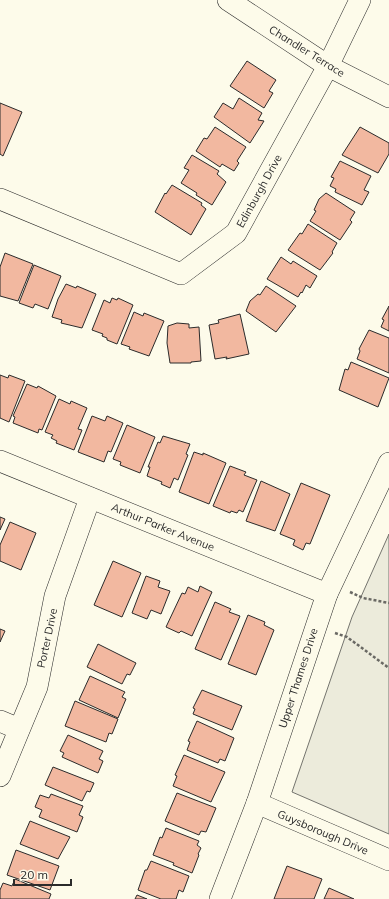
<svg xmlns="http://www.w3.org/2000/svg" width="389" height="899" viewBox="0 0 389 899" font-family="Mulish,sans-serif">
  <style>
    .green { fill: #ecebdb; stroke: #74746e }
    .building { fill: #f2b8a0; stroke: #2b2b2b }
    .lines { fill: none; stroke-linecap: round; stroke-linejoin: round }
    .minor-casing { stroke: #2b2b2b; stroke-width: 22 }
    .path { stroke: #6a6964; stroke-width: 2.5; stroke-dasharray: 3 2; stroke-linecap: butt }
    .minor { stroke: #fdfbea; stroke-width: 21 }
    .labels { text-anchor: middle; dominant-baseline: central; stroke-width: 3; stroke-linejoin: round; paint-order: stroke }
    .street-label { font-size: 11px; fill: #2b2b2b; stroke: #fdfbea }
  </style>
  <rect width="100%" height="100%" fill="#fdfbea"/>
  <!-- green -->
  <polygon class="green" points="389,534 389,834 292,792 352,617"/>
  <!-- building -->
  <g class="building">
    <polygon points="247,61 276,80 269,91 273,93 264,108 230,86"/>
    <polygon points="239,98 262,113 258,120 264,121 250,143 214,117 223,103 233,109"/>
    <polygon points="0,103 22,112 3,156 0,154"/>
    <polygon points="215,127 246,147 237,161 239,163 234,171 222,164 220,167 196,151 204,138 207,139"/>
    <polygon points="360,127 389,143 389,154 378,173 342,155"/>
    <polygon points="192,155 219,171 217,174 226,182 212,205 196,195 197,193 181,183 189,170 184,168"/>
    <polygon points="340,161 371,176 364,190 369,192 362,205 335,192 336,189 330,186 334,178 331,177"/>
    <polygon points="172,185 202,203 201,205 206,209 191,235 155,212 165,193 166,194"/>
    <polygon points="326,193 355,212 350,220 352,222 340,240 310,221 316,211 314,210 319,199"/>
    <polygon points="308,224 337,243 332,252 333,253 320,270 288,250 300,233 302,234"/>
    <polygon points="5,253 33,264 18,301 0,296 0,267"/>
    <polygon points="281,257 291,264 293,261 317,276 310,288 306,285 302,293 301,292 298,297 267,279"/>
    <polygon points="34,265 61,276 48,309 35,304 33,308 19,303"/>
    <polygon points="66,284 76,288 77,286 96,294 82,328 61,323 62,320 52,317 58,299"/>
    <polygon points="266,286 296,306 276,332 246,311 250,301 258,294 260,295"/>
    <polygon points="112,298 117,300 118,298 133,305 117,344 107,340 107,338 102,336 103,334 92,330 104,300 110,303"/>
    <polygon points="389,306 389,331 381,327 384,320 382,319"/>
    <polygon points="134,312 143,316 144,313 164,321 149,356 129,349 130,347 121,344"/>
    <polygon points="240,314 249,354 226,359 227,357 215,359 209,325 219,323 218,320"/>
    <polygon points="177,323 189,324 189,328 199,327 201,361 191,362 191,363 170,363 167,343 168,326"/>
    <polygon points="369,330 389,338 389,373 357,359 360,351 359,349"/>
    <polygon points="351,362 389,378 378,407 339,390 345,369 348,370"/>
    <polygon points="0,375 8,378 9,375 25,381 9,422 0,418"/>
    <polygon points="27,384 37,388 38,386 56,396 42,430 39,429 38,433 13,423 15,417 13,416"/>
    <polygon points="59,399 70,404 71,401 87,408 78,429 82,430 74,450 56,443 57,441 51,438 53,435 45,432"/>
    <polygon points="92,416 105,421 107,416 123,423 111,452 108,451 104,462 78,452"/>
    <polygon points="127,425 155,437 140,473 120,465 121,462 113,459"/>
    <polygon points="163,436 190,444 186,454 188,455 178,480 174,478 170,488 161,484 162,482 147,476 150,467 148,467 158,442 160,443"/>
    <polygon points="194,452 203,455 203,453 226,463 209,504 179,492"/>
    <polygon points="230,466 246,472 244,475 257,480 243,512 239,510 237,513 231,511 230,513 213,506"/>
    <polygon points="261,481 290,494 275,531 246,521"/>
    <polygon points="301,483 330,495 310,544 306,543 303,550 293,545 295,540 280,534"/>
    <polygon points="0,517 5,519 0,530"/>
    <polygon points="10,522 36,533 21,570 0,561 0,545"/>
    <polygon points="113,561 141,573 122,617 94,605"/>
    <polygon points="146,576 160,581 158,587 170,591 161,614 151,610 147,619 132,613"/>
    <polygon points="200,586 212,592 192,636 181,631 179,633 166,627 182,593 185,594 188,587 198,592"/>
    <polygon points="215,602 231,609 229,612 240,616 221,660 195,649"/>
    <polygon points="248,615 265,622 264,625 274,630 256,675 228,664"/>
    <polygon points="0,629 5,631 0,642"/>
    <polygon points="98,644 136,663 130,675 127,674 122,684 87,667"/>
    <polygon points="90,676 125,692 122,697 126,699 118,718 79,700"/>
    <polygon points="202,690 242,706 232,730 193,714 195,709 193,708"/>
    <polygon points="75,701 118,719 112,734 109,733 106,742 65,726"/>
    <polygon points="197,721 234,738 225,761 220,759 218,763 187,750 190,742 188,741"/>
    <polygon points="68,735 103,751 99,759 103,761 98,773 62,757 64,753 60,751"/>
    <polygon points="184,755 225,772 211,802 173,786 177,776 175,775"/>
    <polygon points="53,767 94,783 90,792 87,791 82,801 45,785"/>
    <polygon points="177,793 216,808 206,832 201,831 199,835 165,821"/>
    <polygon points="51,794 83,806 79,815 83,817 77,832 39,817 42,810 35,807 40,795 49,798"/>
    <polygon points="30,821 70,837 58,859 20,844"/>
    <polygon points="166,828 199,841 197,845 201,848 198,854 199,855 192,873 173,865 174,863 153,855 160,837 162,838"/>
    <polygon points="16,850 59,866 50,890 7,875"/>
    <polygon points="151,861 189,876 183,892 179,890 176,899 161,899 138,890 145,870 147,870"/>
    <polygon points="287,866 322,879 314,899 274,899"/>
    <polygon points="15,879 51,894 49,899 0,899 0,890 3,883 12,886"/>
    <polygon points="329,888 354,899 324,899"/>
    <polygon points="137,895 147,899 135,899"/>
  </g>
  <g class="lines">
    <!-- minor casing -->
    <g class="minor-casing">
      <g id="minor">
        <polyline points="228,0 328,66 389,97"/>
        <polyline points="0,199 181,274 236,233 328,66 360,0"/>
        <polyline points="0,461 327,594"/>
        <polyline points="0,721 19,729"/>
        <polyline points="0,776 37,687 55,596 90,498"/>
        <polyline points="257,803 389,860"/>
        <polyline points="220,899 257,803 327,594 389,463"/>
      </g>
    </g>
    <!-- path -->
    <g class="path">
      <polyline points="350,592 363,598 389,603"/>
      <polyline points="335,633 347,637 389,668"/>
    </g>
    <!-- minor -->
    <use href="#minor" class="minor"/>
  </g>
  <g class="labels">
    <!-- street labels -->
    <g class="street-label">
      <text transform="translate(307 51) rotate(32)">Chandler Terrace</text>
      <text transform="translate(259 191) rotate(-61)">Edinburgh Drive</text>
      <text transform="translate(163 527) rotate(22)">Arthur Parker Avenue</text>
      <text transform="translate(47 638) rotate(-78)">Porter Drive</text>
      <text transform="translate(298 678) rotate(-72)">Upper Thames Drive</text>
      <text transform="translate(323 832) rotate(23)">Guysborough Drive</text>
    </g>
  </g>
  <!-- scale -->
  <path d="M14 879v6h57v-6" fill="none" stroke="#2b2b2b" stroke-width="2"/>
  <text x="20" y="879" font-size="12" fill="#2b2b2b" stroke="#fdfbea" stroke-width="3" paint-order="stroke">20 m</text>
</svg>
